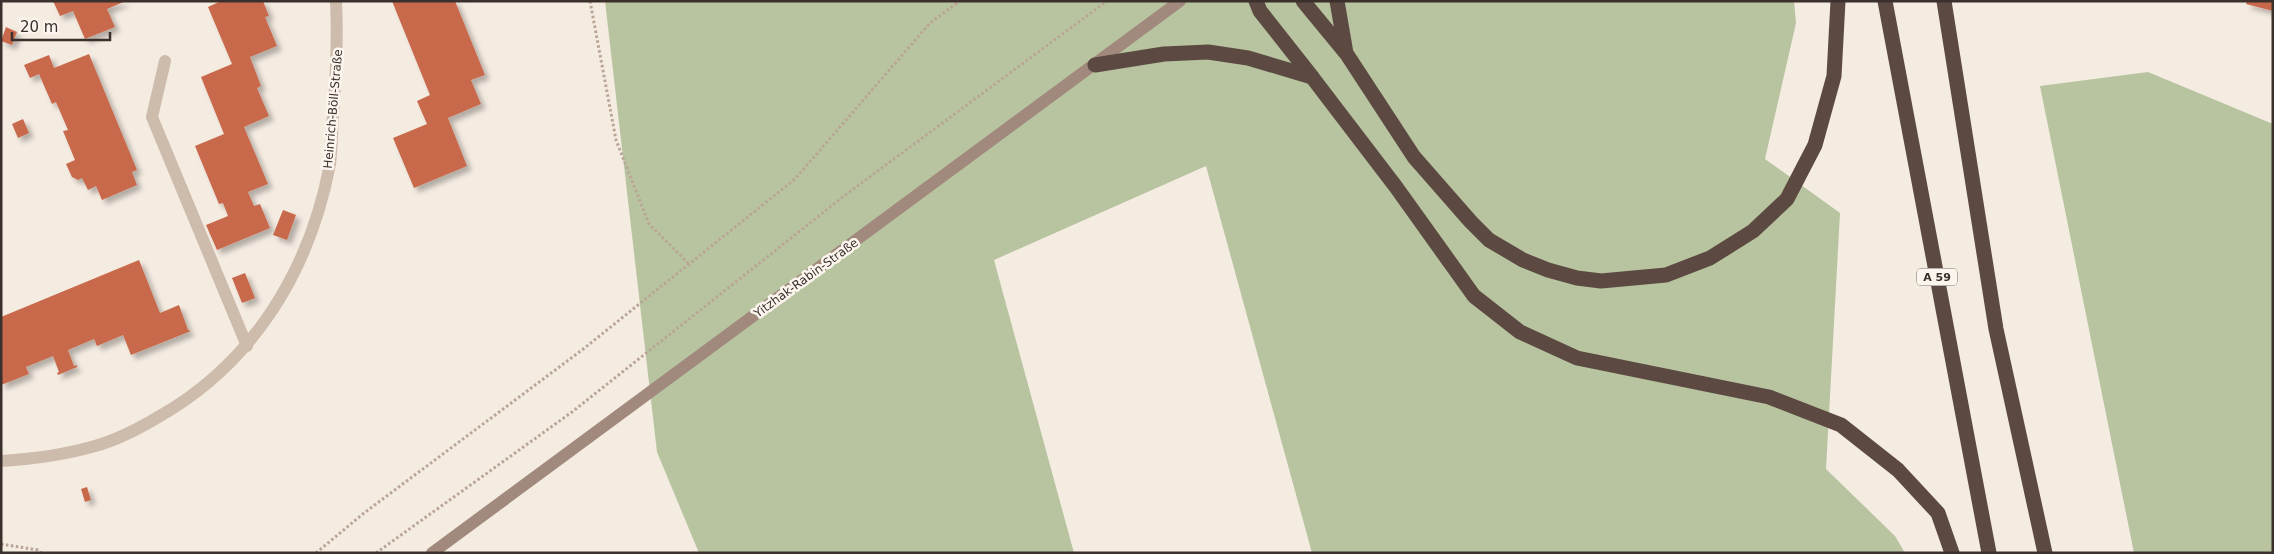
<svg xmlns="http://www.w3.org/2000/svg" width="2274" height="554" viewBox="0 0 2274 554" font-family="'DejaVu Sans',sans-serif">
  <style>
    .green { fill: #b8c4a0 }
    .building { fill: #c8694b; filter: url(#shadow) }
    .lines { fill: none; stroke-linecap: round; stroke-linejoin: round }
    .path { stroke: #b9a596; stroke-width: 3; stroke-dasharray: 2.5 2.5; stroke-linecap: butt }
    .service { stroke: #cdbbac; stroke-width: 12 }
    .minor { stroke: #cdbbac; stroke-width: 12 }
    .secondary { stroke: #a18a7d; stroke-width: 12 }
    .motorway { stroke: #5c4a42; stroke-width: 15 }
    .labels { text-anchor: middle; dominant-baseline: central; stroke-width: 5; stroke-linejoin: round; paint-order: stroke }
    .shield { fill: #fbf5ee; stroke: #756b66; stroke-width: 1 }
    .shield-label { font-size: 11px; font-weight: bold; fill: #3b302b }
    .street-label { font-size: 12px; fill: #3b302b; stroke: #fbf5ee }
  </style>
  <defs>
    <filter id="shadow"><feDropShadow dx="4.5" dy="4.5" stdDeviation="2.5" flood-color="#0004"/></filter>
  </defs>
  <rect width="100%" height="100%" fill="#f4ebe1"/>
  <!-- green -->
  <g class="green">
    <polygon points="605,1 1794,1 1796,23 1765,159 1840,213 1826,469 1895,536 1905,553 1312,553 1206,166 994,260 1074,553 699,553 657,452"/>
    <polygon points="2148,72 2273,124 2273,553 2134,553 2040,86"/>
  </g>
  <!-- building -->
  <g class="building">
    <polygon points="53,1 126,1 107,9 115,27 85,39 73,11 60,16"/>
    <polygon points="221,1 263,1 269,16 265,17 277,46 250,57 261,86 257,88 269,116 244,127 268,184 248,192 254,206 260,204 270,228 217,250 206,225 228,216 223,203 219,204 195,146 224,134 201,77 232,64 208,7"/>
    <polygon points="392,1 455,1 485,75 471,80 481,104 448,118 467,166 414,188 393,138 427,124 417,101 430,95"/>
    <polygon points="2247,1 2273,1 2273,11 2246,4"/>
    <polygon points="6,27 17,32 12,45 1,41"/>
    <polygon points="89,54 137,170 132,172 137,185 102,200 96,186 88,190 82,178 78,180 72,177 66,164 75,160 63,131 68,130 56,102 52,104 39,74 30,78 24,65 49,55 54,68"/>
    <polygon points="23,119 29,133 18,138 12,124"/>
    <polygon points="283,210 296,215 287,240 273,235"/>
    <polygon points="139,260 160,313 179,305 188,330 191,331 131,355 123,335 97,346 94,339 68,350 74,366 77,365 77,367 58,375 57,373 59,372 53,356 26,367 29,374 1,385 1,317"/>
    <polygon points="245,273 255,298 242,303 232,278"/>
    <polygon points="87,487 91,500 85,502 81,489"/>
  </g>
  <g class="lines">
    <!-- path -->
    <g class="path">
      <polyline points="590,1 616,140 649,224 688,263"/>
      <polyline points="1,544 38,550 41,553"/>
      <polyline points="316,553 364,513 582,350 795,179 930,23 960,1"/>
      <polyline points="376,553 572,412 844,196 1107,1"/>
    </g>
    <!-- service -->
    <polyline class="service" points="165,61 152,117 247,346"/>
    <!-- minor -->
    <path class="minor" d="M1,461C33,459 64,455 95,446C117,440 140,428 160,416C254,362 310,270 330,164C332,148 332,131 333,115C336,77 338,40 336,1"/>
    <!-- secondary -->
    <polyline class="secondary" points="432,553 1180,1"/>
    <!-- motorway -->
    <g class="motorway">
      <polyline points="1256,1 1260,11 1312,77"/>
      <polyline points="1303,1 1345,52"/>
      <polyline points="1337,1 1346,53 1414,157 1471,222 1489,240 1523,260 1548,270 1577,278 1601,281 1666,275 1710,258 1753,231 1787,199 1815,145 1834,76 1838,1"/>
      <polyline points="1885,1 1989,553"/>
      <polyline points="1944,1 1996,329 2045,553"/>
      <polyline points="1095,65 1164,54 1208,52 1248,58 1312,77 1396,187 1474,296 1520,332 1577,358 1769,397 1841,425 1898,470 1938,513 1952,553"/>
    </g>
  </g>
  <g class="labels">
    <!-- shield labels -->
    <rect class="shield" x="1917" y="268.5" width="40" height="17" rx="4"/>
    <g class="shield-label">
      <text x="1937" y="277">A 59</text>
    </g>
    <!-- street labels -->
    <g class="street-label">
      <text transform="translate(333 109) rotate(-85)">Heinrich-Böll-Straße</text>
      <text transform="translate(806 278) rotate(-36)">Yitzhak-Rabin-Straße</text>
    </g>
  </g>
  <!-- border -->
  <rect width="2274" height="554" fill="none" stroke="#3b302b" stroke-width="5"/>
  <!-- scale -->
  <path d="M12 32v8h98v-8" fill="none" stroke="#3b302b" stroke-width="2.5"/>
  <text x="20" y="32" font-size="15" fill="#3b302b" stroke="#fbf5ee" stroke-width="4" paint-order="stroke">20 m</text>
</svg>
